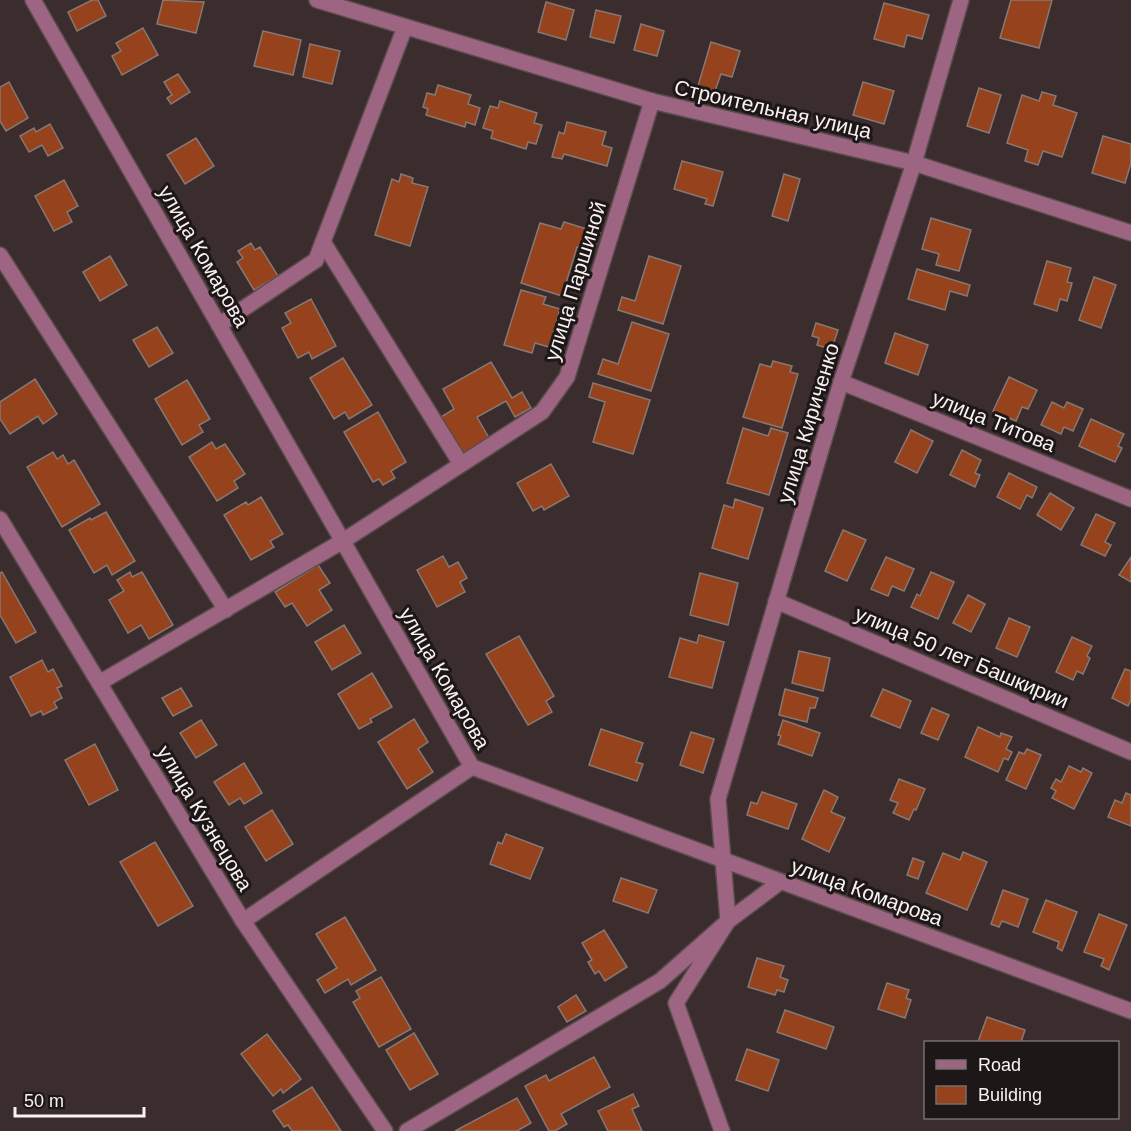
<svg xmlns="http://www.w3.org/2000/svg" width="1131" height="1131" viewBox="0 0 1131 1131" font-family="Helvetica,sans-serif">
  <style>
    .building { fill: #96421d; stroke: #867873; stroke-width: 1.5 }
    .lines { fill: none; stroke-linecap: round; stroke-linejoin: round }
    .minor-casing { stroke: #5a4c4d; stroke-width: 18 }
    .minor { stroke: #9d6582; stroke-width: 15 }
    .labels { text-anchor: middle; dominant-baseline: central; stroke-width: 6; stroke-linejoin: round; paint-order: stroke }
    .street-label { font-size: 21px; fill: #faf1f1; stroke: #1d1718 }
  </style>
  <rect width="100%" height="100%" fill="#3b2d2e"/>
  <!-- building -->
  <g class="building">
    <polygon points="92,0 98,0 106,16 77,31 68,12"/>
    <polygon points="163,0 204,2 196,33 157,24"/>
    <polygon points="1011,0 1052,0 1039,48 1000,38"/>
    <polygon points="546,2 574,10 566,40 538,32"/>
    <polygon points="884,3 929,15 922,39 907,35 904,47 874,39"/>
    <polygon points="596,10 621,16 614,43 590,37"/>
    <polygon points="641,24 664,31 657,56 634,50"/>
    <polygon points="143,28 158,55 122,75 112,56 121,51 116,43"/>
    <polygon points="263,31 301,40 293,75 254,66"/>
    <polygon points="711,42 740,51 732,77 721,74 715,91 698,86"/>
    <polygon points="310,44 340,51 332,84 303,77"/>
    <polygon points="178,74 190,92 171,104 167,98 172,95 164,82"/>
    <polygon points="9,82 28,118 6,131 0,121 0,87"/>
    <polygon points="863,82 894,91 884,124 853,115"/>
    <polygon points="438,85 471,95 468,104 480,108 475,125 466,122 465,127 426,115 428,109 423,107 427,93 435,95"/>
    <polygon points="979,88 1001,95 989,133 967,126"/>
    <polygon points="1042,92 1056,96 1053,105 1077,113 1062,157 1043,151 1038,165 1025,161 1028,150 1007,143 1022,95 1039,101"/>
    <polygon points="500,101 537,113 534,123 542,125 536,144 528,142 526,149 491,138 493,131 483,128 490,106 498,108"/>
    <polygon points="567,122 606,132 602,145 612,148 607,166 564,154 562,159 552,157 559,132 564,134"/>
    <polygon points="50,124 63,148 48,156 42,145 29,152 20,136 34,128 36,132"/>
    <polygon points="1103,136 1131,144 1131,163 1125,183 1092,173"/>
    <polygon points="196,138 214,166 185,184 167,155"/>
    <polygon points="682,161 723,172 713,206 705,204 707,199 674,189"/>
    <polygon points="401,174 413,178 412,183 428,187 410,246 375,235 392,179 399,182"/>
    <polygon points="784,174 800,179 788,221 772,216"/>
    <polygon points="64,180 78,206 67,212 72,222 54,231 35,196"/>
    <polygon points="931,218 971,230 959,271 936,265 939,254 922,249"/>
    <polygon points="564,222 600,233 594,252 577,247 562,296 521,283 540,223 561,229"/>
    <polygon points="251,243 255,250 260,247 278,276 254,290 237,262 243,258 238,251"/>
    <polygon points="110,256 127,285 100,301 83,272"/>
    <polygon points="649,256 681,266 663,324 618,310 622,297 635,301"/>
    <polygon points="1047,261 1071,268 1067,282 1072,283 1067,301 1060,299 1057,311 1034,304"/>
    <polygon points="917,269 970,285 967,296 950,291 945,310 908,299"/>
    <polygon points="1094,277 1116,285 1101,328 1079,320"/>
    <polygon points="521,290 546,297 543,304 560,309 549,347 535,343 532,353 504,345"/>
    <polygon points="311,299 336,346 312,359 309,352 298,358 282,328 291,323 285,313"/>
    <polygon points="632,322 669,334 651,391 598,374 603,359 618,364"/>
    <polygon points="816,323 838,330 833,345 827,343 827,348 817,345 819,338 812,336"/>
    <polygon points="157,327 173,353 149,367 133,340"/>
    <polygon points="895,333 928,345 918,375 885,363"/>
    <polygon points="343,358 372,405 349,419 345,412 334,419 310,378"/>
    <polygon points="773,361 792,366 790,372 798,374 782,428 743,417 760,364 771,367"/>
    <polygon points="491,362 512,398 522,392 531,408 515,417 506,401 477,417 489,438 462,454 441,417 454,409 443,389"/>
    <polygon points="1009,377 1037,390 1028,409 1022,407 1016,421 993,411"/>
    <polygon points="35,379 57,414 43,424 38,416 10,434 0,419 0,402"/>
    <polygon points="187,380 210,419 199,425 203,432 182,445 155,399"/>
    <polygon points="593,383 650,400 633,454 593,442 605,402 589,397"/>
    <polygon points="1052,402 1064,408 1067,402 1083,409 1073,431 1064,427 1061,434 1041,425"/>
    <polygon points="378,412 406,462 391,471 395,478 383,485 379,479 373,482 344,432"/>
    <polygon points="1091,419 1124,434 1118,446 1122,448 1115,462 1079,446"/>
    <polygon points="743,428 768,436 771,428 788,433 769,495 727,483"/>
    <polygon points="911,430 933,441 917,473 895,462"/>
    <polygon points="212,442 216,449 225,444 245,474 234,481 238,488 217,501 189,457"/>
    <polygon points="962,450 981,460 975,473 980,475 975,487 950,475"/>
    <polygon points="53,452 57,459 63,455 68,464 74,460 100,504 62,527 27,467"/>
    <polygon points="551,464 569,496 544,510 542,506 533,511 517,483"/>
    <polygon points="1009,473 1037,487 1032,498 1027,495 1020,509 997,497"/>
    <polygon points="1050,493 1074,508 1061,530 1037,515"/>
    <polygon points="261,497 283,534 270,541 274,547 251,560 224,515 246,502 248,505"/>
    <polygon points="735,499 763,508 748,559 712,548 724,505 733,508"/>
    <polygon points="106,512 135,561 112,575 107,565 94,573 69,530 90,518 91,520"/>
    <polygon points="1096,514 1115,523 1105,542 1111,545 1105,556 1081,545"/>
    <polygon points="843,530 866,540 847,581 825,571"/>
    <polygon points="443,556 449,567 458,562 467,578 460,582 465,592 437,607 417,570"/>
    <polygon points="886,557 914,569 904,591 892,586 888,596 871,589"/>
    <polygon points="1131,557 1131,582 1119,575"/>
    <polygon points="318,565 330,583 319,590 332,610 307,626 292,603 285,607 275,592"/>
    <polygon points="2,572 36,632 16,643 0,615 0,573"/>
    <polygon points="130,572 132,577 142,572 173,625 149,639 141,625 128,633 109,600 124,591 117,580"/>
    <polygon points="931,572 954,582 938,619 911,607 917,594 920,596"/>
    <polygon points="700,573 738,583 728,625 690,615"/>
    <polygon points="968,595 985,604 971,632 953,623"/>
    <polygon points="1009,618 1030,627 1017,657 996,648"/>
    <polygon points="344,625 361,653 332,670 315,642"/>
    <polygon points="699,635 724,642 712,688 669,677 680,638 697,643"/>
    <polygon points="519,636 554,696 546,701 552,712 528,725 486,654"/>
    <polygon points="1072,637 1092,646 1087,656 1090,658 1083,674 1077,671 1073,680 1056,672"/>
    <polygon points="799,651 830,658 823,691 792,683"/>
    <polygon points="42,660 48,672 53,669 62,686 57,688 62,698 54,702 57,708 43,715 41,711 31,716 10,677"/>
    <polygon points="1125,669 1131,671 1131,700 1128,706 1112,698"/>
    <polygon points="372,673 392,707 370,719 372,722 359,729 338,694"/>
    <polygon points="181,688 192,706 173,716 162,698"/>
    <polygon points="785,689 818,698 815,708 810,708 807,722 779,715"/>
    <polygon points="883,689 911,701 900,728 871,716"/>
    <polygon points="932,708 949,715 938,740 921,733"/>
    <polygon points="414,719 428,742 418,749 433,772 407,789 378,742"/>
    <polygon points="201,720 217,745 196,758 180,733"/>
    <polygon points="783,720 820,733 812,756 778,744 781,736 778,735"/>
    <polygon points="978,727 1000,737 1001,733 1012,737 1006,749 1012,752 1008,760 1004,758 998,772 965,757"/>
    <polygon points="601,729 643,743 636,762 643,764 637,781 589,765"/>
    <polygon points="691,732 714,739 703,773 680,765"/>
    <polygon points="95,744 118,790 89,805 65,760"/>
    <polygon points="1027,749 1041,755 1026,789 1006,780 1019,752 1024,754"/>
    <polygon points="244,763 262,793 244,804 240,798 229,805 214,782"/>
    <polygon points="1069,766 1081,772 1083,768 1092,773 1074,809 1052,798 1056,791 1051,788 1056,779 1061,782"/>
    <polygon points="899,779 925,789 916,810 914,809 909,820 893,813 898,803 890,800"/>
    <polygon points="824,790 838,797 831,812 845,818 829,852 802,839"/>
    <polygon points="762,792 797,804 788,829 747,815 751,802 757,804"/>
    <polygon points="1126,793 1131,795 1131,826 1108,817 1115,800 1122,803"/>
    <polygon points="272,810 293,844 266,861 245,827"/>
    <polygon points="506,834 543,848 530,879 490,864 498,842 502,844"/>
    <polygon points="155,842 193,906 158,926 120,862"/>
    <polygon points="963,852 987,862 967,910 926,893 943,853 960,860"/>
    <polygon points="913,858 924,862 918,879 907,875"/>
    <polygon points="621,878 657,890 648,913 613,901"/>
    <polygon points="1003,890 1028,899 1018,927 1002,921 999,927 991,924"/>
    <polygon points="1046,900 1077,912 1062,951 1057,948 1059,942 1033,932"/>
    <polygon points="1099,914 1127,925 1109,970 1101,966 1104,959 1084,952"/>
    <polygon points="345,917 376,970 351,985 348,979 325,993 317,980 337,968 316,934"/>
    <polygon points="604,930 627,967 605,981 599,971 595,974 588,962 592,960 582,943"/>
    <polygon points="757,958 784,966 780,977 788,980 784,992 777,990 775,995 748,987"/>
    <polygon points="381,977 411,1029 379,1047 353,1002 360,998 356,991"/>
    <polygon points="887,983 909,990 906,998 911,1000 905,1018 878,1009"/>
    <polygon points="576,995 586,1011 567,1022 558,1007"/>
    <polygon points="785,1010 834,1027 826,1049 777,1032"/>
    <polygon points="987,1017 1025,1030 1021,1042 978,1042"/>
    <polygon points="414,1033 438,1074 410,1090 386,1050"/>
    <polygon points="267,1034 301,1079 283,1093 281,1089 273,1096 241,1054"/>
    <polygon points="747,1049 779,1060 768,1091 736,1080"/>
    <polygon points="594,1057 610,1087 561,1114 567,1124 555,1131 549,1131 525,1086 546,1075 549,1081"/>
    <polygon points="312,1087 341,1131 292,1131 288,1125 284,1127 273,1111"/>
    <polygon points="633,1094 639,1106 632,1109 642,1131 608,1131 598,1111"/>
    <polygon points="517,1098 531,1123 517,1131 455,1131"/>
  </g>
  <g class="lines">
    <!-- minor casing -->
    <g class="minor-casing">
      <g id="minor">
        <polyline points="33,0 472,767 1131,1011"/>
        <polyline points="317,0 652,101 914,163 1131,233"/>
        <polyline points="323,242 461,464"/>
        <polyline points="0,255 226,610"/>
        <polyline points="219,325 316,260 405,27"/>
        <polyline points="841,382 1131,499"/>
        <polyline points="0,519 243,921 385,1131"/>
        <polyline points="776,601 1131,752"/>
        <polyline points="99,683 343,541 542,412 567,377 652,101"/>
        <polyline points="243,921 472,767"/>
        <polyline points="407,1131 660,981 728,921 780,882"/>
        <polyline points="722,1131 676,1003 728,921 718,799 841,382 914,163 961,0"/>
      </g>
    </g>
    <!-- minor -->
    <use href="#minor" class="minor"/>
  </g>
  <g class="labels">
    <!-- street labels -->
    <g class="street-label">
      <text transform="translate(773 109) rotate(13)">Строительная улица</text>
      <text transform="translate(204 256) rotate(60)">улица Комарова</text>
      <text transform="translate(575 281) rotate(-73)">улица Паршиной</text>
      <text transform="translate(994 421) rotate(22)">улица Титова</text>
      <text transform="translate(808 423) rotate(-73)">улица Кириченко</text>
      <text transform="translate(962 657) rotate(23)">улица 50 лет Башкирии</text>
      <text transform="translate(445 678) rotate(60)">улица Комарова</text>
      <text transform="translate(205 818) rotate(59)">улица Кузнецова</text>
      <text transform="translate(867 892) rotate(20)">улица Комарова</text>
    </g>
  </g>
  <!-- legend -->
  <rect x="924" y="1041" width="195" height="78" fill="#1d1718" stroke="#756e6f" stroke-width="1.5"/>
  <rect x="936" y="1060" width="30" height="9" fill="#9d6582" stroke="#756e6f" stroke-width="1.5"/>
  <text x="978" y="1071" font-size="18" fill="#faf1f1">Road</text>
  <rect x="936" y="1086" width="30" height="18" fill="#96421d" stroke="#756e6f" stroke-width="1.5"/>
  <text x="978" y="1101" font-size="18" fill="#faf1f1">Building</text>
  <!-- scale -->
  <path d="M15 1107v9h129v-9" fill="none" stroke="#faf1f1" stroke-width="3"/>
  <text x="24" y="1107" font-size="18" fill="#faf1f1" stroke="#1d1718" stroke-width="4.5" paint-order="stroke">50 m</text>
</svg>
